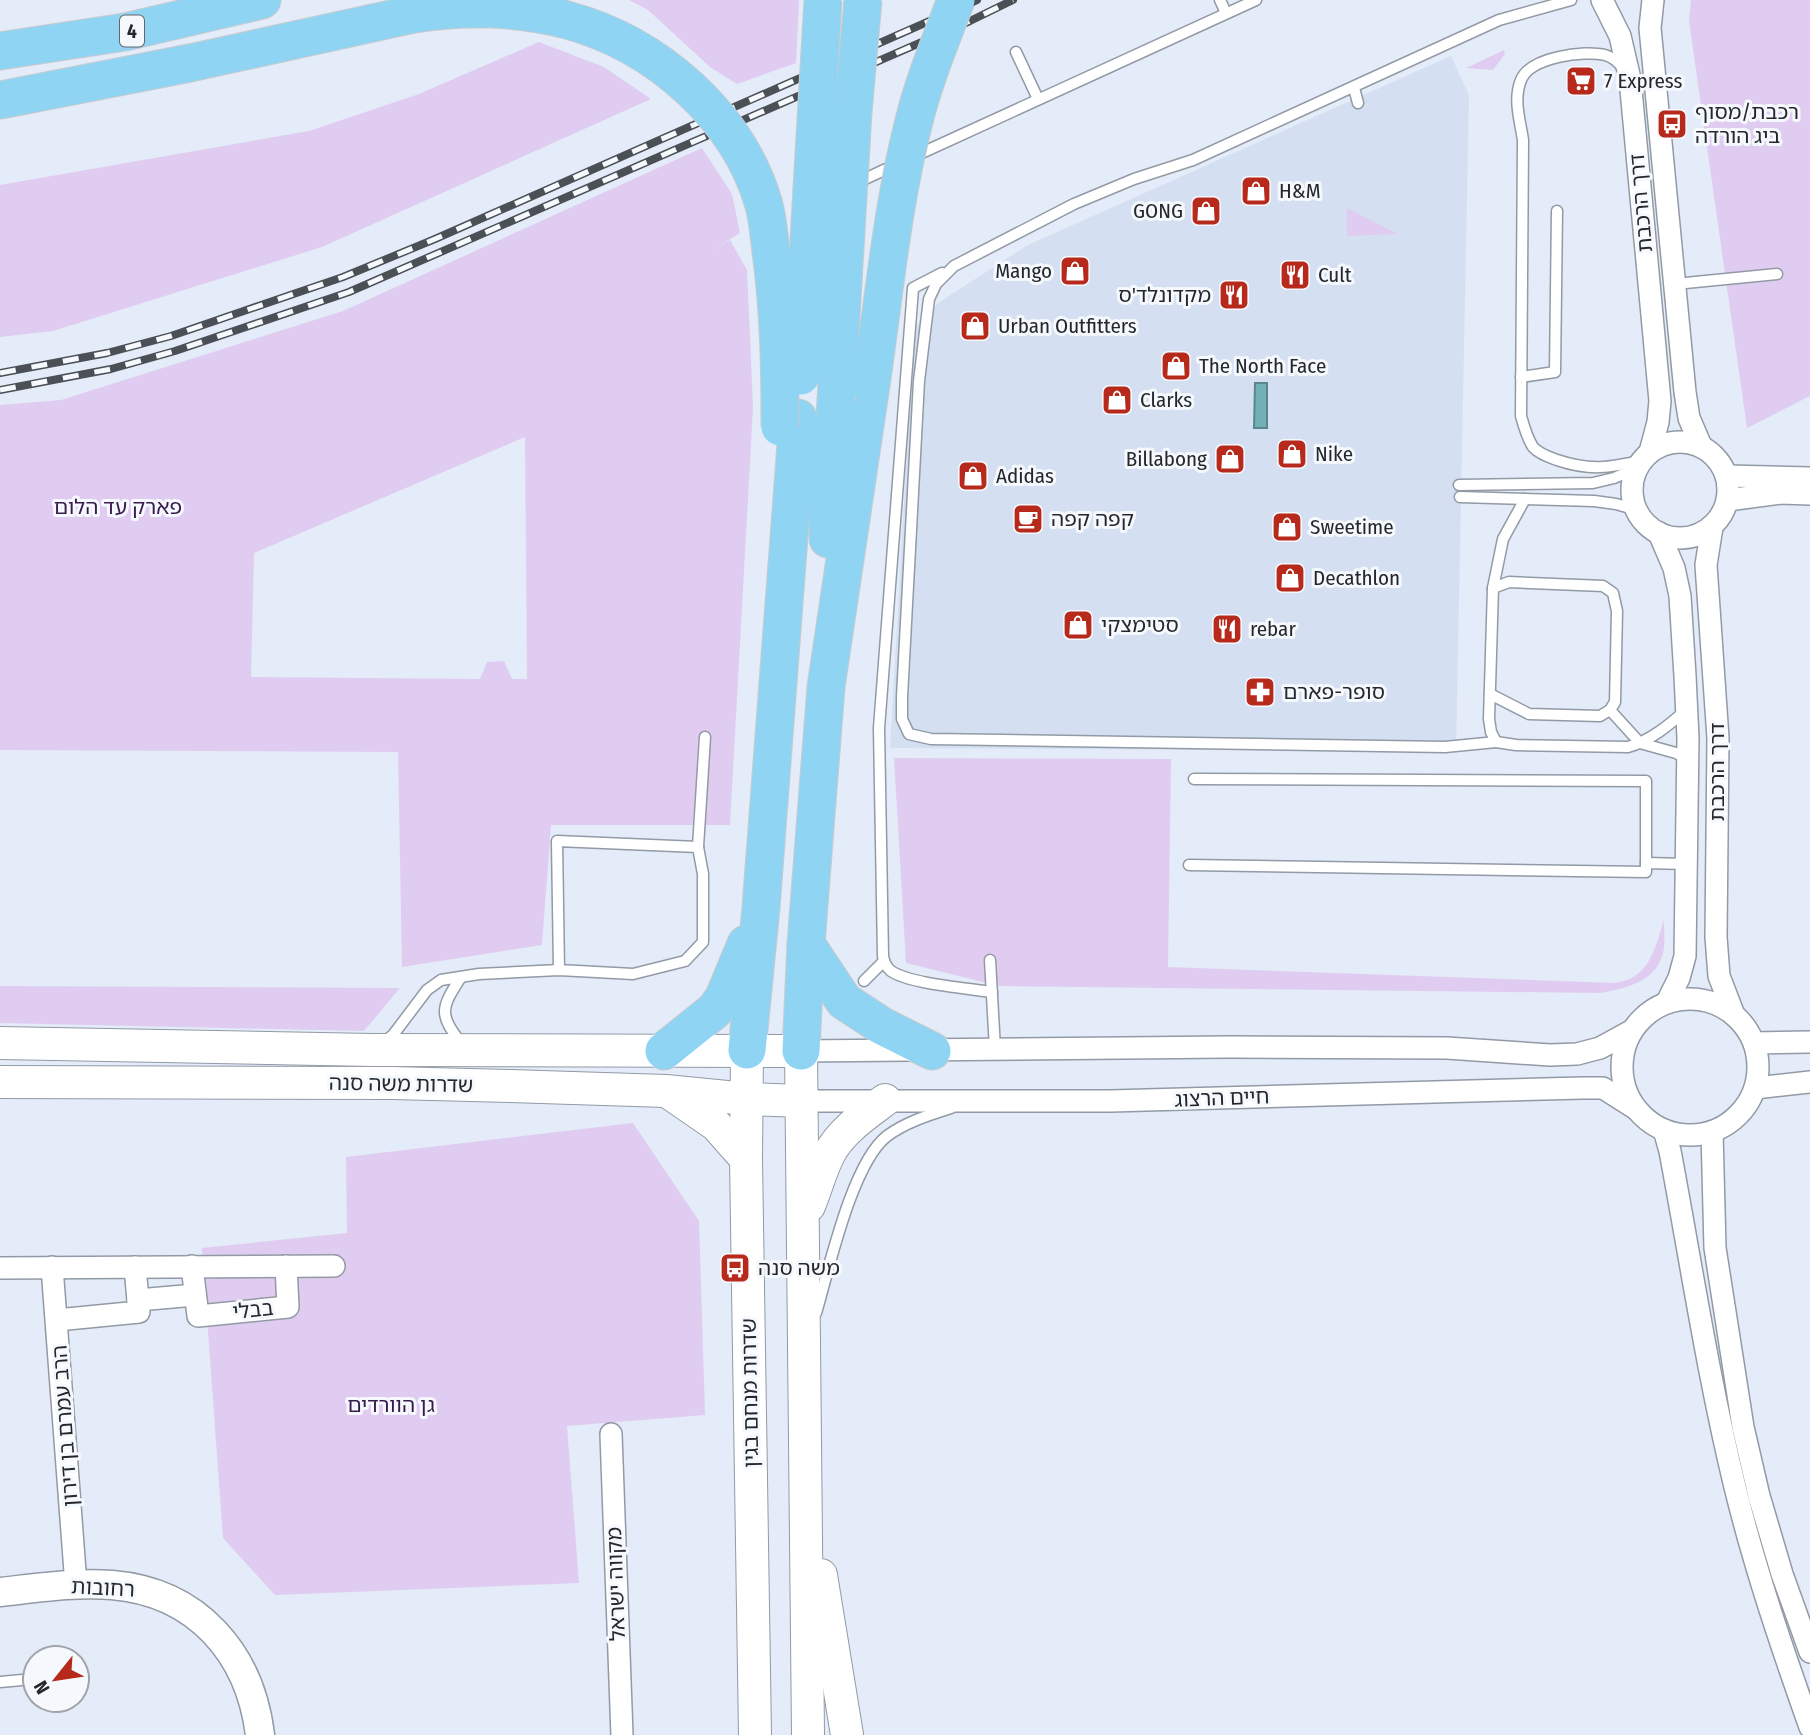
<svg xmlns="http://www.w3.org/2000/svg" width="1810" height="1735" viewBox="0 0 1810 1735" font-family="'Fira Sans Condensed','Noto Sans Hebrew',sans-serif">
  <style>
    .built { fill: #d4e0f2 }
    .green { fill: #e0ccf0; fill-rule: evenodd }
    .water { fill: #71b0b6; stroke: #5a878d; stroke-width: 2 }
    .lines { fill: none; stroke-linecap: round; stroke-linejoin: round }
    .service-casing { stroke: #929aa5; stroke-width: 13 }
    .minor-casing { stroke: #929aa5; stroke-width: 24 }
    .tertiary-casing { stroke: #929aa5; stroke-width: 31 }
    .secondary-casing { stroke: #929aa5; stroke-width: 34 }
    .trunk-casing { stroke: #cacbcc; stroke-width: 39 }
    .service { stroke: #fff; stroke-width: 10 }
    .minor { stroke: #fff; stroke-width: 21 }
    .tertiary { stroke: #fff; stroke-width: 28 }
    .secondary { stroke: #fff; stroke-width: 32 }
    .trunk { stroke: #90d4f4; stroke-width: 37 }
    .rail-casing { stroke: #4b4f56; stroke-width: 8 }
    .rail { stroke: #f5f9fd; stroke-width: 5; stroke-dasharray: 16; stroke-linecap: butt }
    .trunk-bridge-casing { stroke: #cacbcc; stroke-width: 39; stroke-linecap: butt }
    .trunk-bridge { stroke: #90d4f4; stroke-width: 37 }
    .labels { text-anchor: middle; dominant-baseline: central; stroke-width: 6; stroke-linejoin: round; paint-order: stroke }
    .shield { fill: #f5f9fd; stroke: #63666b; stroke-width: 2 }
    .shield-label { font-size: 19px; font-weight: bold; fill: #24272c }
    .poi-label { font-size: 21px; fill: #24272c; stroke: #f5f9fd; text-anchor: start }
    .street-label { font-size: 21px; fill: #24272c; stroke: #f5f9fd }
    .park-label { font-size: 21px; fill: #391a4d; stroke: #f5f9fd }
  </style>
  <rect width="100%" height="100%" fill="#e3ecf8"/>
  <!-- built -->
  <polygon class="built" points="1451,56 1469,95 1456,751 890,748 914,329 938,303 1028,245"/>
  <!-- green -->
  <g class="green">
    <polygon points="629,0 799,0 796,63 737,84 710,67 648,10"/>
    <polygon points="1691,0 1810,0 1810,396 1747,428 1689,21"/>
    <polygon points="539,42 604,67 651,99 322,247 53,331 0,337 0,185 309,131 419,94"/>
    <polygon points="1504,50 1505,54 1493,70 1466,68"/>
    <path d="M702,148L732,194L740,233L714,249L730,240L747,270L753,407L730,825H551L542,945L402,967L398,752L0,750V405L61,400L343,311ZM525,437L527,679H512L504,661L487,662L480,679L251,677L254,553Z"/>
    <polygon points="1347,208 1398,234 1347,236"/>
    <path d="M894,758L1171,759L1168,967L1614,983C1649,980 1655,948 1664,920C1664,929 1665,939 1664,948C1659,981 1628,988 1600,993L999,986L906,963Z"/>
    <polygon points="0,986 400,988 364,1031 0,1023"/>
    <polygon points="633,1123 699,1221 705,1415 567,1426 579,1583 275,1595 223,1538 202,1248 347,1233 346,1157"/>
  </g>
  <!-- water -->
  <polygon class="water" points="1255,383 1267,383 1267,428 1254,428"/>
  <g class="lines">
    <!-- service casing -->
    <g class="service-casing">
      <g id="service">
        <polyline points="1220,0 1226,13"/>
        <polyline points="1016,52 1038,99"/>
        <path d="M1623,68C1618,62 1613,57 1605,55C1584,50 1530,57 1521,80C1513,99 1520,120 1523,140L1521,416C1524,427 1527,438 1533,447C1539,454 1549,457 1557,460C1590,471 1609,468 1643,460"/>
        <polyline points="1354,88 1358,103"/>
        <polyline points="915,156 1256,0"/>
        <polyline points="854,184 897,164"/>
        <path d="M942,273L913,288L879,728L883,956C884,963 886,967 891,971C910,984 967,988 992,992"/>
        <polyline points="1675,284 1777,274"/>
        <polyline points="1521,377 1555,372 1557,211"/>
        <polyline points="1459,485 1593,483 1614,478 1637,468"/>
        <polyline points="1460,497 1594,501 1616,504 1637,510"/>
        <path d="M1525,499L1503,539L1493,588L1489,719L1491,732L1496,742L1516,745L1628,747C1650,741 1669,725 1686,710"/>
        <polyline points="1490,694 1529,714 1600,716 1610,710 1615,702 1617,611 1613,593 1603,586 1509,582 1493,588"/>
        <polyline points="1610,710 1640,743 1676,753 1688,760"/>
        <polyline points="1496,742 1445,747 931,739 909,734 902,719 902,697 919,381 929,299 936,284 954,266 1074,204 1134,179 1193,160 1499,20 1571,0"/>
        <polyline points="1194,779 1646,781 1646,863"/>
        <polyline points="698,847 705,737"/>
        <polyline points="1189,865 1646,872 1646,863 1686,864"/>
        <polyline points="990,960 995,1049"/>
        <path d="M461,977C441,1008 438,1014 462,1044"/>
        <polyline points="864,981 884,961"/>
        <polyline points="383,1043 393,1035 427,990 441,980 479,974 559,970 633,974 685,961 703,942 703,874 698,847 557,841 559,970"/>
        <path d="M816,1313C829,1269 852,1163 887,1136C906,1122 929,1115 951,1108"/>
        <polyline points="0,1682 33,1679"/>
      </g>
    </g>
    <!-- minor casing -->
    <g class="minor-casing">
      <g id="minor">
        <polyline points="1602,0 1620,36 1630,79 1660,401 1658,422 1650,452"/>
        <polyline points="1653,0 1650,28 1685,392 1689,418 1701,446"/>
        <circle cx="1680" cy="490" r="48"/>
        <polyline points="1727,476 1810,478"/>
        <polyline points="1728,500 1781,493 1810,494"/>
        <polyline points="1712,527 1706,565 1718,738 1716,937 1719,976 1734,1015"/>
        <polyline points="1659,533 1674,568 1680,596 1685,676 1688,738 1685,956 1679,978 1667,1002"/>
        <circle cx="1690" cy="1067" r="68"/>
        <polyline points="1754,1043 1810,1042"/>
        <polyline points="801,1051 1230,1047 1447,1048 1550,1055 1577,1054 1600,1048 1631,1031"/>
        <polyline points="1755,1088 1810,1082"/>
        <polyline points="801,1101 1111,1101 1582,1088 1603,1088 1636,1109"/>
        <path d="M1664,1130L1670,1151C1691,1263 1708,1376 1735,1487C1755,1569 1782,1648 1810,1727"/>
        <polyline points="1712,1132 1715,1248 1743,1427 1759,1496 1782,1574 1810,1652"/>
        <polyline points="192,1266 198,1316 288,1307 286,1266"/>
        <polyline points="52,1267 76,1585"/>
        <polyline points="0,1268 334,1266"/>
        <polyline points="138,1300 195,1295"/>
        <polyline points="57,1320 139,1312 135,1267"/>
        <polyline points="611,1434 622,1735"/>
      </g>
    </g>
    <!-- tertiary casing -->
    <g class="tertiary-casing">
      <path id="tertiary" d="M0,1592C37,1588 75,1582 112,1585C197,1592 250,1653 260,1735"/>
    </g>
    <!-- secondary casing -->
    <g class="secondary-casing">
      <g id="secondary">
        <polyline points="0,1043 373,1050 801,1051 808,1735"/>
        <polyline points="747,1050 746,1159 755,1735"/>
        <polyline points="0,1082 392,1083 510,1086 666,1091 747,1099 801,1101"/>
        <polyline points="671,1094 716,1125 746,1159"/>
        <path d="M809,1206C816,1189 821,1170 829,1154C841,1131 865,1115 885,1100"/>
        <polyline points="821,1575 847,1735"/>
      </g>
    </g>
    <!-- trunk casing -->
    <g class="trunk-casing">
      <g id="trunk">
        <polyline points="0,51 125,32 262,0"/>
        <polyline points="0,100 190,63 414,14"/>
        <polyline points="828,539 828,497 836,401"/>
        <polyline points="806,944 844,1001 882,1026 932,1051"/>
        <polyline points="747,1050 761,908 798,418"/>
        <polyline points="664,1051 715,1010 724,997 746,944"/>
        <polyline points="801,1051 806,944 826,687 871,385"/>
      </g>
    </g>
    <!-- service -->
    <use href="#service" class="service"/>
    <!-- minor -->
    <use href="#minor" class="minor"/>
    <!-- tertiary -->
    <use href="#tertiary" class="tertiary"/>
    <!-- secondary -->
    <use href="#secondary" class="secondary"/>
    <!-- trunk -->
    <use href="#trunk" class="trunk"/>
    <!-- rail casing -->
    <g class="rail-casing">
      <g id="rail">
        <polyline points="0,373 107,353 171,336 343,277 435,239 977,0"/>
        <polyline points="0,390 111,369 175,351 349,292 970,21 1013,0"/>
      </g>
    </g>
    <!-- rail -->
    <use href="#rail" class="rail"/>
    <!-- trunk-bridge casing -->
    <g class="trunk-bridge-casing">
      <g id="trunk-bridge">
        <path d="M414,14C463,6 518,7 567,20C656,44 738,115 764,205C768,220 769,236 771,252C779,310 780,368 780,427"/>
        <polyline points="801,376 823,0"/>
        <path d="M871,385C884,297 892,207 914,121C924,80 941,40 956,0"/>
        <polyline points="836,401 853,112 863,0"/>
      </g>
    </g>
    <!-- trunk-bridge -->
    <use href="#trunk-bridge" class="trunk-bridge"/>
  </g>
  <!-- icons -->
  <defs>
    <g id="supermarket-square" transform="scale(1.575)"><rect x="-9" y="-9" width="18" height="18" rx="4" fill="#b6291b" stroke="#f5f9fd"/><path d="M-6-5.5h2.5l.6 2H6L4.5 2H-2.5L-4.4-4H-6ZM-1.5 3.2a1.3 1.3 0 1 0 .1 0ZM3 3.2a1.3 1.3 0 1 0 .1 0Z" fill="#fff"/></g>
    <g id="bus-square" transform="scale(1.575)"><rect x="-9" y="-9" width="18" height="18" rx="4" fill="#b6291b" stroke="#f5f9fd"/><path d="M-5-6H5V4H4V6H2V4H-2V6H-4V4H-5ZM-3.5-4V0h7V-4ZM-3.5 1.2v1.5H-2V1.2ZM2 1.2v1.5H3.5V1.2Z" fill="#fff"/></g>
    <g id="shop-square" transform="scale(1.575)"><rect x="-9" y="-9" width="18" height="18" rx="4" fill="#b6291b" stroke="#f5f9fd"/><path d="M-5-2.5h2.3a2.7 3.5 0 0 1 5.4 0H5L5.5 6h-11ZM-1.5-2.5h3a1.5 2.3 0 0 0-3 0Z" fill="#fff"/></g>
    <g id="restaurant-square" transform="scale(1.575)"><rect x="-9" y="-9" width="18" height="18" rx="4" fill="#b6291b" stroke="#f5f9fd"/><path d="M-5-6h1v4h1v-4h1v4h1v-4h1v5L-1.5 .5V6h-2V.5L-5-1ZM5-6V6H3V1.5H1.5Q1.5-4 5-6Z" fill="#fff"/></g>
    <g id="cafe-square" transform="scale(1.575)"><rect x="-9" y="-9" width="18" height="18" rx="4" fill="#b6291b" stroke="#f5f9fd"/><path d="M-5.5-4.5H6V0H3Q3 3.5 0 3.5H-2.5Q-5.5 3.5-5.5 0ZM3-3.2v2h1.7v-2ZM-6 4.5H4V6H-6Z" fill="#fff"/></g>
    <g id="pharmacy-square" transform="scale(1.575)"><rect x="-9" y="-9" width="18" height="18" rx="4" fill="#b6291b" stroke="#f5f9fd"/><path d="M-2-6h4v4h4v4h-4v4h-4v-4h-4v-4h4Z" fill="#fff"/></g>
  </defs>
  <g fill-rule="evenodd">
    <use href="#supermarket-square" x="1581" y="81"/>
    <use href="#bus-square" x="1672" y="124"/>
    <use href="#shop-square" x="1256" y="191"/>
    <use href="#shop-square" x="1206" y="211"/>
    <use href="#shop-square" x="1075" y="271"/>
    <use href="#restaurant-square" x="1295" y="275"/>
    <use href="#restaurant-square" x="1234" y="295"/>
    <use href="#shop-square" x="975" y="326"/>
    <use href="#shop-square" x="1176" y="366"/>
    <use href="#shop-square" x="1117" y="400"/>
    <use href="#shop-square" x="1292" y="454"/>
    <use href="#shop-square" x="1230" y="459"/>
    <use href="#shop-square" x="973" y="476"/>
    <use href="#cafe-square" x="1028" y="519"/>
    <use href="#shop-square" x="1287" y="527"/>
    <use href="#shop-square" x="1290" y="578"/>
    <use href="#shop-square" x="1078" y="625"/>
    <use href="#restaurant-square" x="1227" y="629"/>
    <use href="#pharmacy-square" x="1260" y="692"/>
    <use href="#bus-square" x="735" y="1268"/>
  </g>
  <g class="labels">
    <!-- shield labels -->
    <rect class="shield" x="120" y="15.5" width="24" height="31" rx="5"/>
    <g class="shield-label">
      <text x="132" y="31">4</text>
    </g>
    <!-- poi labels -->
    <g class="poi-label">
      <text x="1604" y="81">7 Express</text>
      <text x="1695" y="112">רכבת/מסוף<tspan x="1695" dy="24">ביג הורדה</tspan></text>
      <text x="1279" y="191">H&amp;M</text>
      <text x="1183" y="211" text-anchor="end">GONG</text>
      <text x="1052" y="271" text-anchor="end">Mango</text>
      <text x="1318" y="275">Cult</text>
      <text x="1211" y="295" text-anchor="end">מקדונלד'ס</text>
      <text x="998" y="326">Urban Outfitters</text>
      <text x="1199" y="366">The North Face</text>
      <text x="1140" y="400">Clarks</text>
      <text x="1315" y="454">Nike</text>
      <text x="1207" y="459" text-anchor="end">Billabong</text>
      <text x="996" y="476">Adidas</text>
      <text x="1051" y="519">קפה קפה</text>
      <text x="1310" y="527">Sweetime</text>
      <text x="1313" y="578">Decathlon</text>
      <text x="1101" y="625">סטימצקי</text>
      <text x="1250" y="629">rebar</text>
      <text x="1283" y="692">סופר-פארם</text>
      <text x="758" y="1268">משה סנה</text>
    </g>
    <!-- street labels -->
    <g class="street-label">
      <text transform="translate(1641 203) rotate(-95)">דרך הרכבת</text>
      <text transform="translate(1717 772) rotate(-90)">דרך הרכבת</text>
      <text transform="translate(401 1084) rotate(1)">שדרות משה סנה</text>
      <text transform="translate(1222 1098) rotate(-2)">חיים הרצוג</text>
      <text transform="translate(253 1310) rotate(-6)">בבלי</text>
      <text transform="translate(750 1393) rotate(-91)">שדרות מנחם בגין</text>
      <text transform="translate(65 1426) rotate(-94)">הרב עמרם בן דירון</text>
      <text transform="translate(616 1584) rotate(-92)">מקווה ישראל</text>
      <text transform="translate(103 1588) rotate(3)">רחובות</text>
    </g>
    <!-- park labels -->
    <g class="park-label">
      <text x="118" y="507">פארק עד הלום</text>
      <text x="391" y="1405">גן הוורדים</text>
    </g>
  </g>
  <!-- north arrow -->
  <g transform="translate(56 1679) rotate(240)"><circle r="33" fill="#f5f9fd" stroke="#a1a5a9" stroke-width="2"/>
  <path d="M0-5L12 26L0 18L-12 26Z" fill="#b6291b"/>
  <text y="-10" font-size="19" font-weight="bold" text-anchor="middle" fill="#24272c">N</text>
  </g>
</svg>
